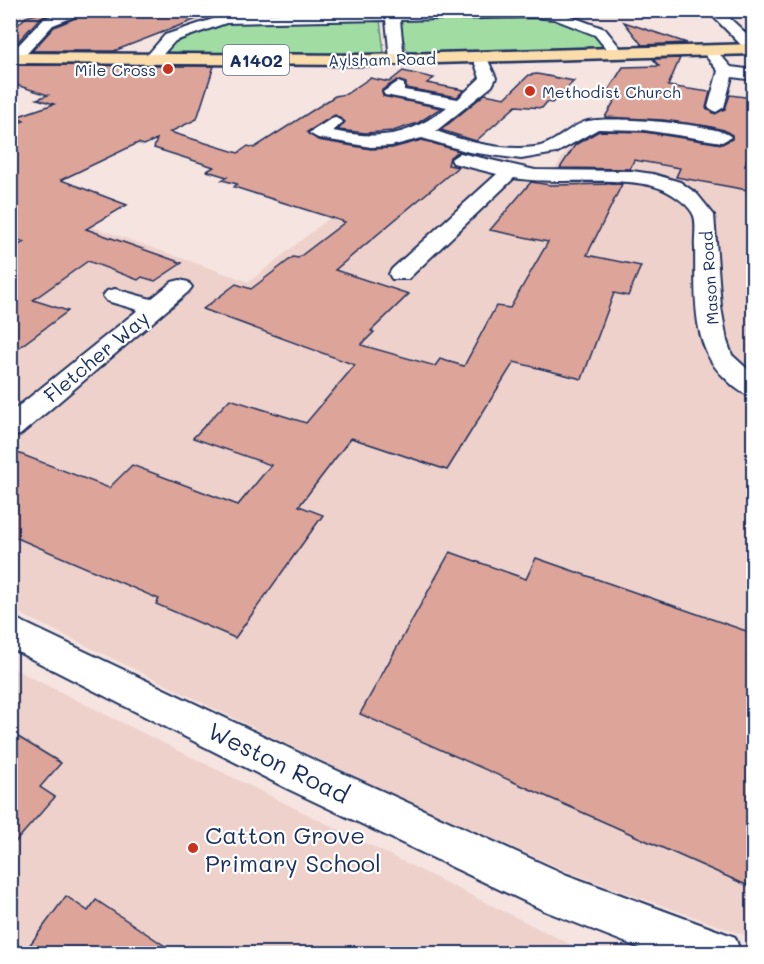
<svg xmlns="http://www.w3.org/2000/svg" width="764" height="964" viewBox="0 0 764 964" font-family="Mali,sans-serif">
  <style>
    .built { fill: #eed1cb }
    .green { fill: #a1dda3; stroke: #5e8680; stroke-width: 1.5 }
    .building { fill: #dda499; stroke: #1b2f5e; stroke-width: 1.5 }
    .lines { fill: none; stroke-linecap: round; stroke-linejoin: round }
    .minor-casing { stroke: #1b2f5e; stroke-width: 4 }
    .primary-casing { stroke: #1b2f5e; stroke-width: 5 }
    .trunk-casing { stroke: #1b2f5e; stroke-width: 5 }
    .minor { fill: #fff; fill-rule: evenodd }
    .primary { fill: #faddab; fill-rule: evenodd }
    .trunk { fill: #faddab; fill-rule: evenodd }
    .poi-dot { fill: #c8321e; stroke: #fff; stroke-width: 2 }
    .labels { text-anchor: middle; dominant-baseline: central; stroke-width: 4.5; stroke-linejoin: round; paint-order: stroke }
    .far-street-label { font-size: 16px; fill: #1b2f5e; stroke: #fff }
    .far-poi-label { font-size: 16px; fill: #1b2f5e; stroke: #fff; text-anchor: end }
    .shield { fill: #fff; stroke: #5f6d8e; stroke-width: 1.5 }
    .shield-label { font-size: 18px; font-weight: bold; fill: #1b2f5e }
    .street-label { font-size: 20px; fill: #1b2f5e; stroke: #fff }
    .near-street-label { font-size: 24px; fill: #1b2f5e; stroke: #fff }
    .near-poi-label { font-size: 24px; fill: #1b2f5e; stroke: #fff; text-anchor: start }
  </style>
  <rect width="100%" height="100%" fill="#f5e4e0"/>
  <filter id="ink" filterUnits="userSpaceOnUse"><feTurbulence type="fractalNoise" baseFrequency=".0167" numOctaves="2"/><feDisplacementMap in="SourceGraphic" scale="12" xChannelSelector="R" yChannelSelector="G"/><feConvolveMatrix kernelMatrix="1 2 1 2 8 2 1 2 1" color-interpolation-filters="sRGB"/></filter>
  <g filter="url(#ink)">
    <!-- built -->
    <g class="built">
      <polygon points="577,137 753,165 753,938 571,873 346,773 11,609 10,268 85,224 249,282 421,145 553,171"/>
      <polygon points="10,667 163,743 588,953 11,953"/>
    </g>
    <!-- green -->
    <g class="green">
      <polygon points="549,16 597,34 607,48 415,54 406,49 398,19"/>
      <polygon points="380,20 384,52 377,55 163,55 166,42 218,21"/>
    </g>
    <!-- building -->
    <g class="building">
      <polygon points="52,10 62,10 41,17 10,50 10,32 26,17"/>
      <polygon points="94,10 215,10 215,12 114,51 32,51 54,27"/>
      <polygon points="624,22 687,43 642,45"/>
      <polygon points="680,58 668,86 710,92 706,108 715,114 725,109 730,95 753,98 753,135 745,166 753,167 753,191 676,177 680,168 634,160 630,169 560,168 575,145 599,131 644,132 722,144 732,139 732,135 724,130 707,126 663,120 605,117 615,100 608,91 623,67 659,66 653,59"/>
      <polygon points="10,65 214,66 197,119 170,132 238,153 248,146 254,148 335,96 346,94 370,78 389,82 403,71 434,78 427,83 464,90 457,97 406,88 406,83 397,80 382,90 383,96 441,108 418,123 393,131 366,133 338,130 345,122 335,115 307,132 318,140 371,149 392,148 422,140 459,151 450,157 448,165 458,167 335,270 409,294 371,331 374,332 361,345 435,366 440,359 464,366 496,306 510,308 548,242 490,230 531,182 550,185 622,184 587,255 641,266 628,296 614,293 582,379 514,362 447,470 351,438 299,506 323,515 235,638 156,604 159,599 10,535 10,450 109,488 132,465 238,505 271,465 193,438 230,399 306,423 355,365 203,309 236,284 251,289 293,257 298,258 345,222 234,187 237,184 222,180 227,177 207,171 214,167 154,148 157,139 144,145 138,143 61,180 127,205 86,229 182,263 155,281 142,277 138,280 88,261 33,300 68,311 10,354 10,250 24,242 10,237 10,126 24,121 16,117 54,104 37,99 48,95 10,83"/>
      <polygon points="537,74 574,81 552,103 547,102 542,108 516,106 476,141 441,130 485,94 505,98 529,75"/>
      <polygon points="450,552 526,579 536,558 752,633 747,658 753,661 753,888 360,714"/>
      <polygon points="10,732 61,763 40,787 55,797 10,848"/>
      <polygon points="66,896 88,911 96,900 177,954 23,954"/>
    </g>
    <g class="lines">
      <!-- minor casing -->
      <g class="minor-casing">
        <g id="minor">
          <polygon points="71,10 92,10 53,25 20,61 10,61 10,54 43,19"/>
          <polygon points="385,10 556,11 605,29 625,54 623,57 613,57 595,35 554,19 533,17 400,20 404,59 397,63 390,59 386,20 226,23 175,41 156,62 151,63 144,59 165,35 225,15"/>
          <polygon points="707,10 721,10 754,41 754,53 748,52"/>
          <polygon points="708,46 713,47 731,67 754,70 754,80 732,77 724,107 716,112 708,107 718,71 701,50"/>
          <path d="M480,54L487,58L496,78L492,86L436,131C466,142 502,151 535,147C555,145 568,126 588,121C607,116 721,123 731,137L722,142L644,130L598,129L556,153L521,159L469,152L422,138L391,146L371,147L318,138L309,133L334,117L343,122L333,131C381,140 408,137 447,107L385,95L383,92L398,82L404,84V90L458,99L480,78L473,58Z"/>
          <path d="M460,153L535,170L632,171L653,174L680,182L697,194L714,215L721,307L727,341L732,355L754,375V397C741,394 733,386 724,377C690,345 696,291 695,248C694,239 697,225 694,216C690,206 677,197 668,192C635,173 557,186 514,178L408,279H392L389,274L392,269L497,174L453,163L451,159Z"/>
          <polygon points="180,280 188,282 192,287 188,292 20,435 10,437 10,413 138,310 107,301 103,296 107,291 115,289 151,299 172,282"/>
          <polygon points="10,616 316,761 567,875 735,937 741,954 655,954 545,911 288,789 10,648"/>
        </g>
      </g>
      <!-- primary casing -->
      <g class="primary-casing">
        <polygon id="primary" points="754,44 754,54 365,65 10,63 10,53 365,55"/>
      </g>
      <!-- trunk casing -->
      <g class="trunk-casing">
        <polygon id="trunk" points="754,44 754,54 747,52 745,49 747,46"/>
      </g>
      <!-- minor -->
      <use href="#minor" class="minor"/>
      <!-- primary -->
      <use href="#primary" class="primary"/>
      <!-- trunk -->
      <use href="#trunk" class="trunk"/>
    </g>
  </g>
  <!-- markers -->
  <g class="poi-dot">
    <circle cx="168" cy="69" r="6"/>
    <circle cx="530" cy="91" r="6"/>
    <circle cx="193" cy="848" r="6"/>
  </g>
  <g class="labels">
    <!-- far-street labels -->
    <g class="far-street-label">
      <text transform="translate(382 59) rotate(-1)">Aylsham Road</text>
      <text transform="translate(709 278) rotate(-94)">Mason Road</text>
    </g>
    <!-- far-poi labels -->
    <g class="far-poi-label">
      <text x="156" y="69">Mile Cross</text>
      <text x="542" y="91" text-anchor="start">Methodist Church</text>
    </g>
    <!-- shield labels -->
    <rect class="shield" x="223" y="45" width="66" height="30" rx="4.5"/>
    <g class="shield-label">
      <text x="256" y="60">A1402</text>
    </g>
    <!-- street labels -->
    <g class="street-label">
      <text transform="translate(96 356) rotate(-40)">Fletcher Way</text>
    </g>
    <!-- near-street labels -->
    <g class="near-street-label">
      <text transform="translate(279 762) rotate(26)">Weston Road</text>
    </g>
    <!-- near-poi labels -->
    <g class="near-poi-label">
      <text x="205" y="834">Catton Grove<tspan x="205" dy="28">Primary School</tspan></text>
    </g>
  </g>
  <!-- margin -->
  <rect width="764" height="964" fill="none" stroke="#fff" stroke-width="36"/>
  <rect x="18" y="18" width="728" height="928" fill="none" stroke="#1b2f5e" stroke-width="2" filter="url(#ink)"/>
</svg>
